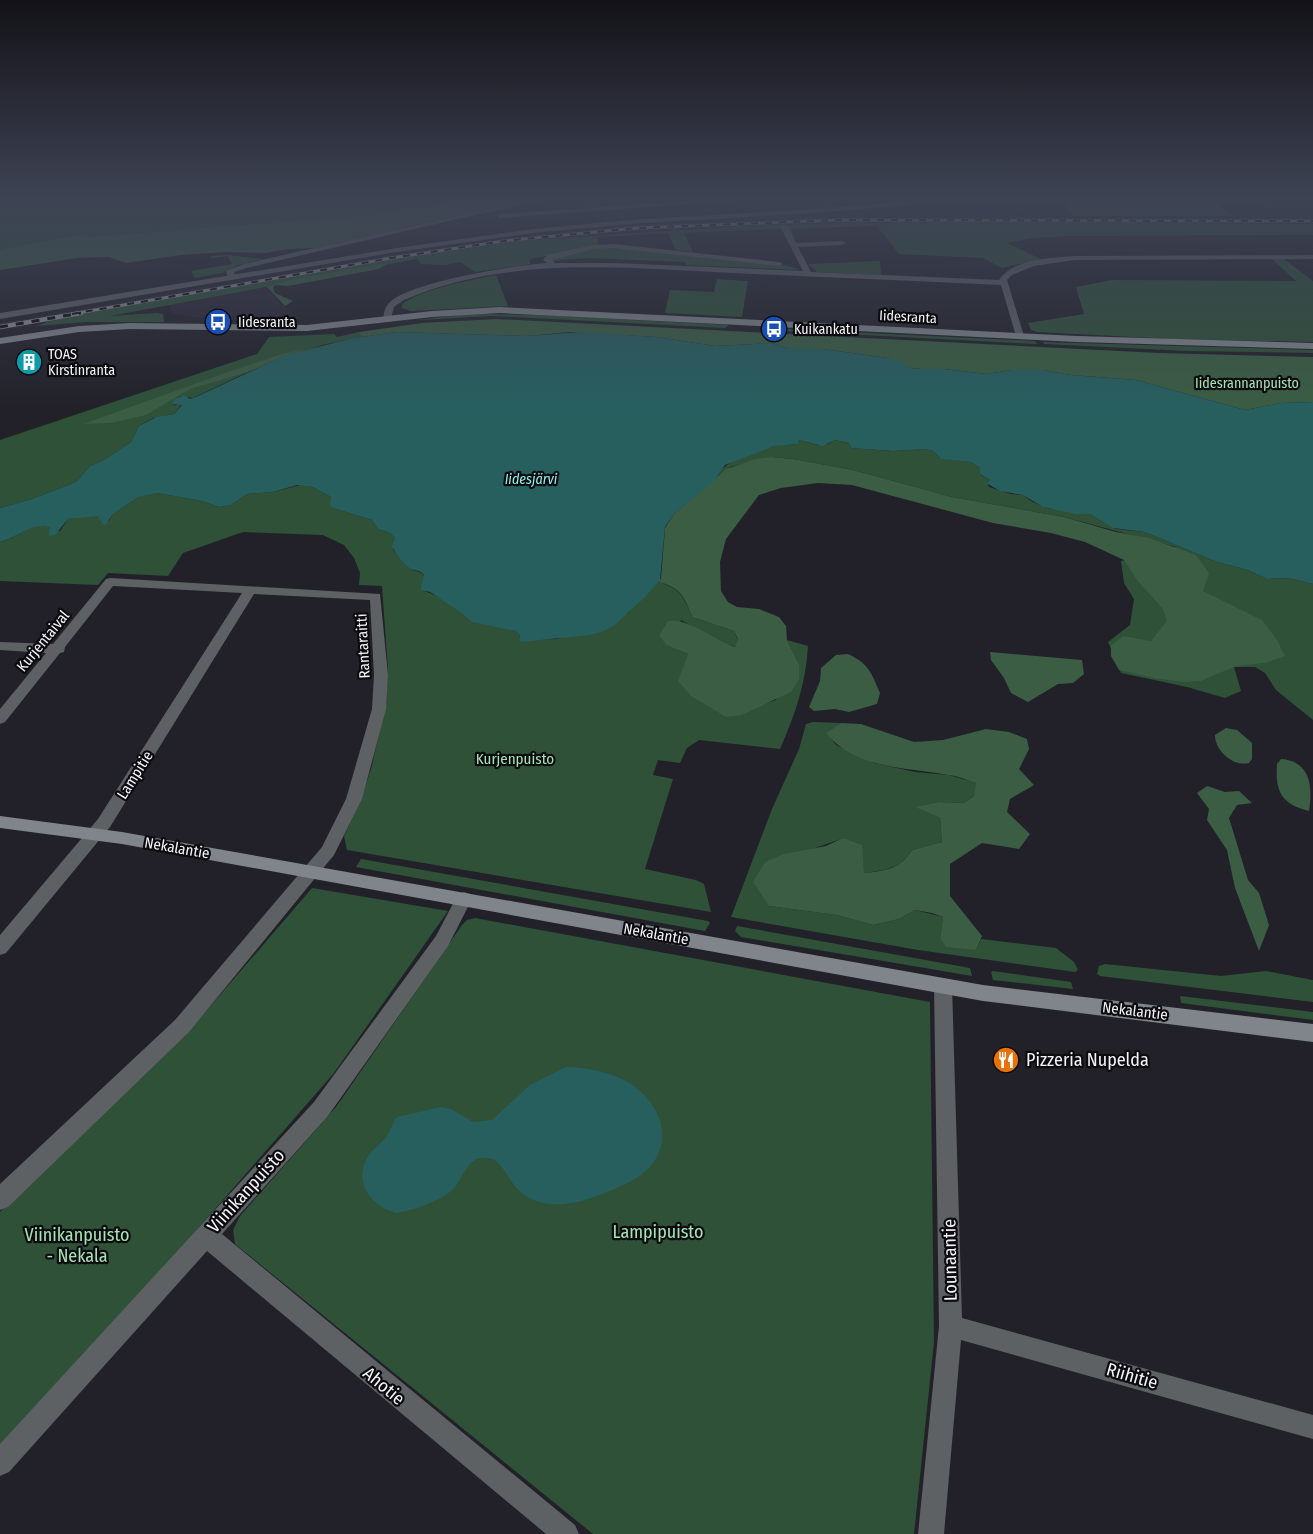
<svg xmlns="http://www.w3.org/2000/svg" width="1313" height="1534" viewBox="0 0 1313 1534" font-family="'Fira Sans Condensed',sans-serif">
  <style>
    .built { fill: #2a2735 }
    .green { fill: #2e5138 }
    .forest { fill: #3a5d43 }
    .water { fill: #275f5f }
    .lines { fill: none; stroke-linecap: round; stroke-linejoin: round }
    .minor { fill: #5e6164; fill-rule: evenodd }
    .tertiary { fill: #5e6164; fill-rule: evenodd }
    .secondary { fill: #7f858a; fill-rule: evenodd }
    .rail-far1-casing { stroke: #8f8e95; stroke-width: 3 }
    .rail-casing { stroke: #8f8e95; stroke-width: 4.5 }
    .rail-far1 { stroke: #0c0b0e; stroke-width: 2; stroke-dasharray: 7; stroke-linecap: butt }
    .rail { stroke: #0c0b0e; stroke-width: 3; stroke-dasharray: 8; stroke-linecap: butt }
    .labels { text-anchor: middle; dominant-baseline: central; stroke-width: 4.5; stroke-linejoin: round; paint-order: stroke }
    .far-street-label { font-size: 14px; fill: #f4f3f9; stroke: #0c0b0e }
    .far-poi-label { font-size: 14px; fill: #f4f3f9; stroke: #0c0b0e; text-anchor: start }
    .far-park-label { font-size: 14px; fill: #a6e3b5; stroke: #0c0b0e }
    .far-water-label { font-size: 14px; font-style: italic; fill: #92efef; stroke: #0c0b0e }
    .street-label { font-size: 15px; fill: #f4f3f9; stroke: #0c0b0e }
    .park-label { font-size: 15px; fill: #a6e3b5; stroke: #0c0b0e }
    .near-poi-label { font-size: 18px; fill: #f4f3f9; stroke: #0c0b0e; text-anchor: start }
    .near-street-label { font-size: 18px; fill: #f4f3f9; stroke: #0c0b0e }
    .near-park-label { font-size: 18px; fill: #a6e3b5; stroke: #0c0b0e }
  </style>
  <rect width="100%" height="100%" fill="#222129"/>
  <!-- built -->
  <g class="built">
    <polygon points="784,216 1313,217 1313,223 831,223 624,232 415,256 0,330 0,323 413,251 616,226"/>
    <polygon points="267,287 279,302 299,319 267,321 210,319 173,314 169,305"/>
  </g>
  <!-- green -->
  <g class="green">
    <polygon points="0,196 484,196 365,215 87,237 85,234 0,249"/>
    <polygon points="1212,199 1232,216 1074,216 1062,201"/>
    <polygon points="1079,222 1313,224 1313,235 1069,236 1033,238 1007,243 1041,259 1002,268 983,258 899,254 877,226 791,229 794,236 786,236 781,229 684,233 693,252 676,250 668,233 597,237 599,246 530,259 530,264 475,272 460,262 445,265 421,264 417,259 110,316 156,313 163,314 164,322 87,322 37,326 62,316 454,248 457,250 518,241 740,226 831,223"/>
    <polygon points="614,247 732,259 789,266 801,270 686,265 686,262 586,258 552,261 552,259 593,248"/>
    <polygon points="227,255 264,259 238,265 222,273 195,278 191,271 232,264 228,256 212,258 211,256"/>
    <polygon points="1272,259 1284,259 1313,281 1313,342 1171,339 1037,332 1031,330 1028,323 1084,314 1076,287 1112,280 1296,281"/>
    <polygon points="880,261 881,275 817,272 808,264"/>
    <path d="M496,275L508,306L411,311L402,308V304C422,289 471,280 496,275Z"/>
    <polygon points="717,279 748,281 742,317 665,313 670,290 714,292"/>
    <polygon points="465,314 539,315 729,325 725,328 491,316 419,320"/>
    <polygon points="785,329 1035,341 1037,344 785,331"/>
    <polygon points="359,332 361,337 322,345 248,372 193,398 180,396 173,405 182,404 174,414 153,418 139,426 131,442 104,460 90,466 76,482 32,499 0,508 0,440 257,354 269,337 334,334 337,337"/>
    <polygon points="1043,342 1313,350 1313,353 1187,351 1044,344"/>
    <path d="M799,440L818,445L828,444L835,440L849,443L851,448L893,451L925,449L933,451L940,458L971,462L980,468L981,475L990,480L987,482L989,487L1011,494L1023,495L1031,501L1046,508L1090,514L1116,529L1145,532L1217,562L1248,570L1267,579L1289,578L1313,584V720L1276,690L1265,673L1255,667H1234L1241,691L1225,698L1187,687L1121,673L1108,642L1130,625L1134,599L1124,583L1121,561L1176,547L1064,517L952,497L853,470L793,459L771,457L730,467L719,475C722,461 764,448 778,445C784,444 791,445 798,444Z"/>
    <path d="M300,485L313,487L331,497L333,508L372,520L378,529L390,533L395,538L393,550C398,555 403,562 408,567C415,573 421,569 425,578L420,589C443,597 465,615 490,625C500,629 513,627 520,635L519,640L557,639L627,614L658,582C679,587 685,598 692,617L734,631L738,640L736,647L718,641L681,620L668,646L688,654L742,715L757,706L776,700L799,664L787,640L808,646C806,683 795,715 780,749L699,740L687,748L680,763L658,760L653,775L673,779L645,869L696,880L704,884L711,912L347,850L344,836L360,802L371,769L386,705L388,669L382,586L359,585L360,573L354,558L344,545L323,535L243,532L183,553L168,576L108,573L98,585L0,581V542C16,539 32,521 50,526V530L60,531L68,519L95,515L100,517L101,523L109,521L112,515L138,497L147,494L157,493L202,501L219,507L231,505L247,494L273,492Z"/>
    <path d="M813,722L841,723L827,733L836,745L874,763L915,772L949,775L977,783L974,796L964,803L938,802L916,807L940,818L942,842L912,850C901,869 884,870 864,873L844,838L806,851L769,906L837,915L873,925L899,919L915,910L943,917L940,938L976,950L981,939L1056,948L1074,962L1078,970L1075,972L918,950L731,917L772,809L799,749L806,724Z"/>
    <polygon points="361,859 708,921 710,923 705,931 356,867"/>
    <polygon points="312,888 448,911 334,1073 195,1232 0,1445 0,1212 195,1024"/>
    <polygon points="475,918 930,1002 934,1342 914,1534 593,1534 235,1244 233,1230 240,1216 336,1107 462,925 467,920"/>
    <polygon points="737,926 970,968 972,976 741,937 735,931"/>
    <polygon points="1105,964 1221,976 1266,971 1313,980 1313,1002 1100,976 1097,974 1099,966"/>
    <polygon points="993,971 1071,982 1073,989 993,980 991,972"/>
    <polygon points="1180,996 1313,1012 1313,1020 1181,1003"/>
  </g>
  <!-- forest -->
  <g class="forest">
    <polygon points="484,196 543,196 314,248 288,249 265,253 227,252 181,255 126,263 109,257 77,258 0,270 0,249 85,234 87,237 365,215"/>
    <polygon points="388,263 379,269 288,286 275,285 273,288 275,293 293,301 285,306 267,287 294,279"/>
    <polygon points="496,319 1159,353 1313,357 1313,402 1281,403 1245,410 1136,380 1071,375 1043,370 1011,370 987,374 944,369 921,369 910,368 888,358 823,349 790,349 771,343 715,346 656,337 571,332 527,336 397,332 361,337 359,332 422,323"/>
    <polygon points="306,349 286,355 248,372 190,389 146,415 111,423 83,424 228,372 285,353"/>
    <path d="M771,457L793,459L853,470L952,497L1064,517L1116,532L1149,538L1196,555L1209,573L1203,591L1262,620L1277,640L1285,656L1265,663L1236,666L1201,681L1186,682L1153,678L1119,670L1111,656V646L1123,636L1151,641L1167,621L1163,609L1137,580L1124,560L1085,542L1051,533L993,523L852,485L818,483L781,488L759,495L726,539L720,562L721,591L728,602L737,607L759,609L779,617L786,626L787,640L799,664V679L791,692L742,715L726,717L691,696L678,681L688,654L668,646L659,636L668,621C692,619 713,640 735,647L738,639L734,631L692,617C685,597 680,587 658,582L661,578L665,528L674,514L726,469L756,459Z"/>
    <polygon points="990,652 1082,660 1084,674 1073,683 1058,684 1028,702 1011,693 1004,678 991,660"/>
    <path d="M848,654C869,664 871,672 880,693L877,704L849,712L835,709L814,711L809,707L820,681L821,668L836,655Z"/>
    <path d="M841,723L861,724L914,742L943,740L986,729L1009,732L1027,739L1029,749L1019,769L1034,785L1010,799L1007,812L1030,834L1019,849L982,843L950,864V896L982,936L976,950L946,947L940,938L943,917L932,913L915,910L899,919L873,925L837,915L769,906L753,882L765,862L784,854L826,846L843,838L862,845L864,873C884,871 901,869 912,850L942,842L940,818L915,807L938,802L964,803L974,796L976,783C967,780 958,776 949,775C907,767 856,770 826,733Z"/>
    <path d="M1226,728L1237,730L1252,743V759L1249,763C1233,767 1215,751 1215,735Z"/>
    <path d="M1281,759C1310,761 1313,786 1309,811C1281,804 1275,791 1277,764Z"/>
    <polygon points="1207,786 1225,792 1239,791 1252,803 1237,805 1229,818 1248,880 1259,893 1269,925 1259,951 1235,888 1227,850 1207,820 1209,809 1197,793"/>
  </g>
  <!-- water -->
  <g class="water">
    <path d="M397,332L527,336L580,332L656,337L715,346L771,343L790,349H823L888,358L898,361L910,368L921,369H944L987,374L1011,370H1043L1071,375L1136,380L1245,410L1281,403L1313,402V584L1289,578L1267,579L1248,570L1217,562L1145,532L1113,528L1090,514H1075L1043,507L1023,495L1000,491L986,483L990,480L980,474V468L971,462L941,459L933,451L925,449L893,451L851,448L849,443L835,440L823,446L799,440L798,444L774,446L725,465L715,480L674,514L665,527L660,580L646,596L615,625L604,631L590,635L521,642L519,640L520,635L515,631L472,622L463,614L430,592L420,590L424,575C420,570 417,571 411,569C405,566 394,552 392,546L395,538L390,533L378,529L372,520L333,508L330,505L331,497L313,487L297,485L273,492L247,494L231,505L219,507L202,501L157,493L138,497L112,515L106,525L102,524L98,516L68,519L55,535L49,536L50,527C34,521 15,539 0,542V508L32,499L76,482L90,466L104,460L131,442L139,426L156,417L174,414L182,405L171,404L175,399L184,395L190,399L196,397L286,355L354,338Z"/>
    <path d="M566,1067C585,1067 602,1071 620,1078C656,1094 679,1138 647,1170C634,1182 615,1189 599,1195C579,1203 556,1208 536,1201C512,1193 511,1174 495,1160C465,1149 466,1180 450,1192C436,1202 414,1210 397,1213C372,1207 353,1183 367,1158C372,1149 380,1145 386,1137C391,1131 392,1123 397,1117L441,1107L451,1109L473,1122L492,1120L530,1085Z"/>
  </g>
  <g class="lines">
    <!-- minor -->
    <g class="minor">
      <polygon points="544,196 557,196 246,268 234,272 236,278 232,280 228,278 226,271 244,264"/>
      <polygon points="754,196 791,196 500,218 497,216 500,214"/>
      <path d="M784,224L788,226L796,243L842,241L846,243L842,245L798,247L811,272L999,280C1014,258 1051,258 1075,256L1313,255V259L1075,260L1034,266L1012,275L1007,280L1024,336L1020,339L1016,336L1001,285C911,281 822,277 732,273C622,268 508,255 404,300L394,307L390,322L383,320C384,314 384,308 389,303C408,282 517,265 547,263L543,260L547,255L593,245L614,244L779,262L783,264L779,266L614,248L593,249L552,260L555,263H613L803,271L780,226Z"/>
      <polygon points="110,578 380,594 388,675 386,709 362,799 334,855 189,1032 8,1207 0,1210 0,1184 175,1020 322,847 346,799 372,709 374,675 370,600 254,594 110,827 6,953 0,955 0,935 98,819 242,593 113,586 65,647 64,652 60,653 5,722 0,724 0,709 46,653 0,650 0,642 53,644 106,579"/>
      <polygon points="464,892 470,894 472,899 448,946 328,1116 222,1234 575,1525 579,1534 546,1534 207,1251 9,1472 0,1476 0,1444 314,1102 436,936 458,894"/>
      <polygon points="943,978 949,980 952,986 962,1318 1313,1415 1313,1439 961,1340 944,1534 918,1534 939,1326 934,986 937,980"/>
    </g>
    <!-- tertiary -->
    <polygon class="tertiary" points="1313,196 1313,200 943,202 814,213 630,224 533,233 397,252 0,319 0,313 397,248 533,229 630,220 814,209 943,198"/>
    <!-- secondary -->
    <g class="secondary">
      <polygon points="500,307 1077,336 1313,343 1313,349 1077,342 500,313 432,317 307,331 130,329 79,332 0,344 0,338 79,326 130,323 307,325 432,311"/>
      <polygon points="0,816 122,832 983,985 1313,1024 1313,1042 983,1001 122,844 0,828"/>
    </g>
    <!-- rail-far1 casing -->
    <g class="rail-far1-casing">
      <polyline id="rail-far1" points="72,314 391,258 504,241 637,228 840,220 1313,221"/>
    </g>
    <!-- rail casing -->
    <g class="rail-casing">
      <polyline id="rail" points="0,327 81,313"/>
    </g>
    <!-- rail-far1 -->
    <use href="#rail-far1" class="rail-far1"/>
    <!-- rail -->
    <use href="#rail" class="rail"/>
  </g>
  <!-- sky -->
  <linearGradient id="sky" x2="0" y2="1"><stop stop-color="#131217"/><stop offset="0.48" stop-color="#3e4354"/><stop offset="1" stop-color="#3e4354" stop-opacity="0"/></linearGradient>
  <rect width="1313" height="411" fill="url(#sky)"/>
  <!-- icons -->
  <defs>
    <g id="bus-disc" transform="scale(1.35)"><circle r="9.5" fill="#1a4fb4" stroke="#0c0b0e"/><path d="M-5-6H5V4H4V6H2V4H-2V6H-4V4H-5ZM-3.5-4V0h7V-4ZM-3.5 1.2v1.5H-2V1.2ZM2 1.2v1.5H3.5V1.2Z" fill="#fff"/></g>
    <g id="building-disc" transform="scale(1.35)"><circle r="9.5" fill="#0f9aa8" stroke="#0c0b0e"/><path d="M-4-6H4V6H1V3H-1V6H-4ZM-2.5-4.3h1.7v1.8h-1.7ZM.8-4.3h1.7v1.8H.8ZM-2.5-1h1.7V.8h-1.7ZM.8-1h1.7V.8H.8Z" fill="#fff"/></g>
    <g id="restaurant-disc" transform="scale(1.35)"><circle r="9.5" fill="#e8710a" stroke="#0c0b0e"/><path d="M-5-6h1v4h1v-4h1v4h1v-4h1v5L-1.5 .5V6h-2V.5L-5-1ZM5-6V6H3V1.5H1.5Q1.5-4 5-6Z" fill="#fff"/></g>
  </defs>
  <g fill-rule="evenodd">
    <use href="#bus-disc" x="218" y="322"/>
    <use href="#bus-disc" x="774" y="329"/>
    <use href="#building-disc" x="29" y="362"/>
    <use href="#restaurant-disc" x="1006" y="1060"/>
  </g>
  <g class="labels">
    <!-- far-street labels -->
    <g class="far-street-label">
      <text transform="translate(908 317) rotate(3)">Iidesranta</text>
    </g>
    <!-- far-poi labels -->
    <g class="far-poi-label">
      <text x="238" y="322">Iidesranta</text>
      <text x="794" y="329">Kuikankatu</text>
      <text x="48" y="354">TOAS<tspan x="48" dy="16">Kirstinranta</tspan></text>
    </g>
    <!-- far-park labels -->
    <g class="far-park-label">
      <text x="1247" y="383">Iidesrannanpuisto</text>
    </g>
    <!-- far-water labels -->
    <g class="far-water-label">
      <text x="531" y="479">Iidesjärvi</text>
    </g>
    <!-- street labels -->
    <g class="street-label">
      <text transform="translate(43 641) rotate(-51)">Kurjentaival</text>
      <text transform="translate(363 646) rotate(-93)">Rantaraitti</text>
      <text transform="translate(135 775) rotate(-58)">Lampitie</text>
      <text transform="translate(177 848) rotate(10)">Nekalantie</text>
      <text transform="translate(656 934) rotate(10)">Nekalantie</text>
      <text transform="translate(1135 1011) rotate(7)">Nekalantie</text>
    </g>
    <!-- park labels -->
    <g class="park-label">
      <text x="515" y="759">Kurjenpuisto</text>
    </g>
    <!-- near-poi labels -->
    <g class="near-poi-label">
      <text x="1026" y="1060">Pizzeria Nupelda</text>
    </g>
    <!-- near-street labels -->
    <g class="near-street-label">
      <text transform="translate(246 1191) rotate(-48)">Viinikanpuisto</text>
      <text transform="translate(950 1260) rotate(-91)">Lounaantie</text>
      <text transform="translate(1132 1376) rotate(16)">Riihitie</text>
      <text transform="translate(384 1386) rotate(40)">Ahotie</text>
    </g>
    <!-- near-park labels -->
    <g class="near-park-label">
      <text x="658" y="1232">Lampipuisto</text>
      <text x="77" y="1235">Viinikanpuisto<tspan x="77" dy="21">- Nekala</tspan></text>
    </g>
  </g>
</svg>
